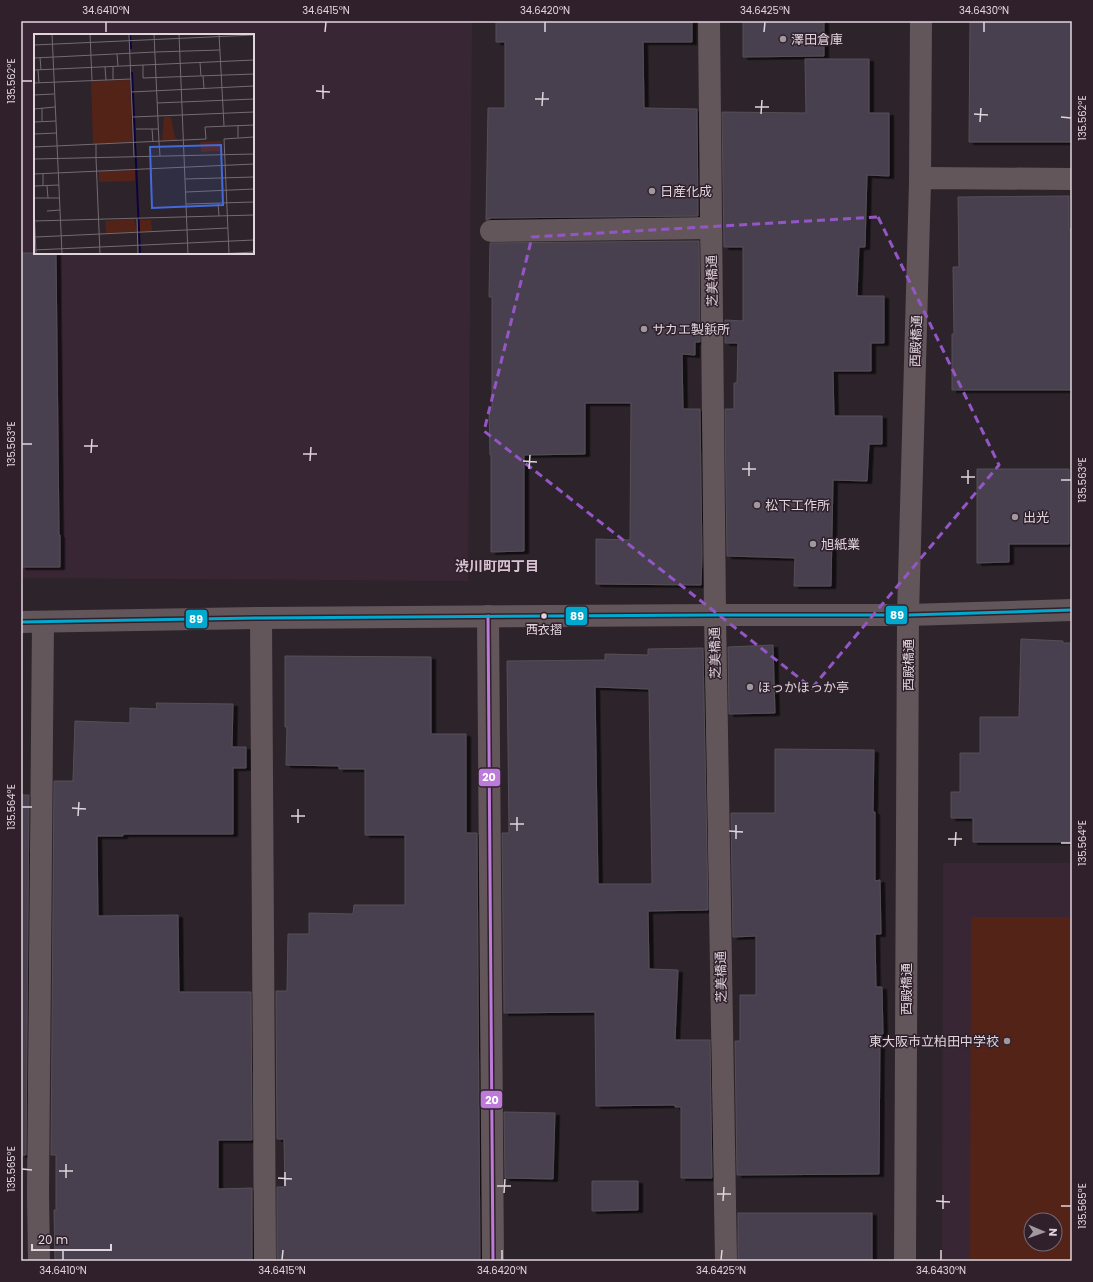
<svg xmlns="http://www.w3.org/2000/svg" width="1093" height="1282" viewBox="0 0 1093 1282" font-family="Poppins,'Noto Sans JP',sans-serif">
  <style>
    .built { fill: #392634; fill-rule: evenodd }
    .green { fill: #542318; fill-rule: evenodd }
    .building { fill: #4a4050; stroke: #554f56; fill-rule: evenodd; filter: url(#shadow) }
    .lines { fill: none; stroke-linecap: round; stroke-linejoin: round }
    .minor { stroke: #63565a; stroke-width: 22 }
    .bus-1-casing { stroke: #30202c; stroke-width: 6 }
    .bus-2-casing { stroke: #30202c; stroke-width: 6 }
    .bus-1 { stroke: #bd7bd9; stroke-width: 3 }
    .bus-2 { stroke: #00a9ce; stroke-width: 3 }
    .marked { fill: none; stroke: #9456c6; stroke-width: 3; stroke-dasharray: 8 5; stroke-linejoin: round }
    .ticks { fill: none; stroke: #e0d5dd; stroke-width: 1.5 }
    .poi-dot { fill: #a1979e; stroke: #30202c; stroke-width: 1.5 }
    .bus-dot { fill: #e0d5dd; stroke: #30202c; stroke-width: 1.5 }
    .labels { text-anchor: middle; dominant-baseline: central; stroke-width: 3; stroke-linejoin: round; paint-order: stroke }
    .bus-label { font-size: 12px; fill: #e0d5dd; stroke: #30202c }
    .poi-label { font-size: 13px; fill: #e0d5dd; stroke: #30202c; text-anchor: start }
    .street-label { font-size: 13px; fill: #e0d5dd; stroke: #30202c }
    .neighbourhood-label { font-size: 14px; font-weight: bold; fill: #d8c3d3; stroke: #30202c }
    .inset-river { fill: none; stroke: #0c033e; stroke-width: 2 }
    .inset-road { fill: none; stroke: #746b72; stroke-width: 1 }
    .view { fill: #4469d9; fill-opacity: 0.15; stroke: #4469d9; stroke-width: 2 }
    .inset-edge { fill: none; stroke: #e0d5dd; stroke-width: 2 }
    .line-badge { stroke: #30202c; stroke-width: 1.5 }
    .badge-label { font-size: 11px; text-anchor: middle; font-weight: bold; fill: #fff }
    .neatline { fill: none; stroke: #e0d5dd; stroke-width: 1.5 }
    .ticks-label { font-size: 10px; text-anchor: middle; fill: #e0d5dd }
  </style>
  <defs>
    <filter id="shadow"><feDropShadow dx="4.5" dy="2.5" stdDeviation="0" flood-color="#0009"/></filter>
  </defs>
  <rect width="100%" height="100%" fill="#2c242a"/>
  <!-- built -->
  <g class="built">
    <path d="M21,21H472L468,581L21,578ZM35,35H253V253H35Z"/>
    <path d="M943,863H1072V1261H942ZM1031,1220H1055V1244H1031Z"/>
  </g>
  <!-- green -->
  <path class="green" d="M971,917H1072V1261H970ZM1031,1220H1055V1244H1031Z"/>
  <!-- building -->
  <g class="building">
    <polygon points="496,21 692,21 692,42 643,42 644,108 697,109 698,216 491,218 486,220 488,108 505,108 505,42 496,42"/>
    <polygon points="743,21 824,21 824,56 743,57"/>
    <polygon points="970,21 1072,21 1072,142 969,142"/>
    <polygon points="805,59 869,59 869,113 889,113 889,176 867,175 865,247 859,247 857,296 884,296 884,343 871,343 871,371 833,371 834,416 882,416 882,444 869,444 867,481 833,480 831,586 794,586 795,558 727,556 725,409 734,409 734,383 737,383 738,343 725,343 725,320 743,321 743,247 724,247 722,112 806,113"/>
    <polygon points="1069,196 1069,229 1072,229 1072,390 952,390 952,334 954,334 953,267 959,267 958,197"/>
    <polygon points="699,241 700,342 695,342 695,355 682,354 683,409 700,409 702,556 701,585 596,584 596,539 630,540 631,403 585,403 585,454 524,455 524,551 491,552 491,455 490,455 489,410 492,410 492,297 489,297 490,243"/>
    <polygon points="21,253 56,253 59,535 60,535 60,567 21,567"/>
    <polygon points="977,469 1069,469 1069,544 1009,544 1009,562 977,563"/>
    <polygon points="1021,639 1063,641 1063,643 1072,643 1072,842 973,842 973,818 951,818 951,792 960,792 960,753 980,753 980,717 1019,717"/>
    <polygon points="773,645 775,713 729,714 728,647"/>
    <path d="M703,648L708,910L648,911L649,969L678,970L675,1040H710L712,1178H681V1107H675V1105L596,1106L595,1012L504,1013L502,833H509L507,661L605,660V654L648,655V649ZM595,687L649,689L652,884H598Z"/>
    <polygon points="285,656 431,657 431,734 466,734 466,833 477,833 480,1261 277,1261 277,1187 285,1187 284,1139 277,1139 276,991 286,991 287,990 288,934 309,934 309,913 353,914 354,905 405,905 405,835 365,835 365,769 339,769 339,766 286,765 287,727 285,727"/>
    <polygon points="156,703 233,704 232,747 246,747 246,768 233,768 233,834 123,834 123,836 97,836 98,916 178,915 179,992 251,992 252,1140 218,1140 218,1189 252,1188 252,1261 55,1261 54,1210 56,1210 56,1155 51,1155 54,781 73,781 75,721 130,723 130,708 157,709"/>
    <polygon points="775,749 874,750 873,812 875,812 875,881 880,880 881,934 875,934 876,987 882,987 883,1034 880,1034 879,1174 737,1175 735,1041 740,1041 740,995 756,995 756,936 733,937 731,813 775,813"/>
    <polygon points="21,795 29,795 26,1155 21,1155"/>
    <polygon points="504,1112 555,1113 553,1179 505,1178"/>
    <polygon points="592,1181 638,1181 638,1210 592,1211"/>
    <rect x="738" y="1213" width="134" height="48"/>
  </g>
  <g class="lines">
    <!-- minor -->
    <g class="minor">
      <polyline points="709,21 715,615 726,1261"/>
      <polyline points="920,183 926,178 1072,179"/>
      <polyline points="491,231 711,228"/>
      <polyline points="488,616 493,1261"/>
      <polyline points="261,618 265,1261"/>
      <polyline points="21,622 261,618 715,615 908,615 1072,610"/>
      <polyline points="39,1261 38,1192 43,622"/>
      <polyline points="905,1261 908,615 920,183 921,21"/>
    </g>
    <!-- bus-1 casing -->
    <g class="bus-1-casing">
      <polyline id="bus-1" points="488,616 493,1261"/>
    </g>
    <!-- bus-2 casing -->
    <g class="bus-2-casing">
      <polyline id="bus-2" points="21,622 261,618 715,615 908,615 1072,610"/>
    </g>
    <!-- bus-1 -->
    <use href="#bus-1" class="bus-1"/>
    <!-- bus-2 -->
    <use href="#bus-2" class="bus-2"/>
  </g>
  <!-- marked area -->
  <path class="marked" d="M878,217L999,465L812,688L484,431L532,237Z"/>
  <!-- ticks -->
  <path class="ticks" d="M106,32V22M325,32L326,22M545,32V22M764,32L765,22M984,32V22M22,81H32M316,91L330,92M323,99V85M535,99H549M542,106L543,92M755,107H769M761,114L762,100M974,114L988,115M1061,117L1071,118M980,122L981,108M22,444H32M84,446H98M91,453L92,439M303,454H317M310,461L311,447M523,461L537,462M529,469L530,455M742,469H756M749,476V462M961,477H975M1061,480H1071M968,484V470M22,807H32M72,808L86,809M78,816L79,802M291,816H305M298,823V809M510,824H524M517,831V817M729,831L743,832M736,839V825M948,839H962M1061,843H1071M955,846L956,832M22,1169L32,1170M59,1171H73M66,1178V1164M278,1178L292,1179M285,1186V1172M497,1186H511M504,1193L505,1179M717,1194H731M723,1201L724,1187M936,1201L950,1202M1061,1206H1071M943,1209V1195M63,1260V1250M282,1260L283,1250M502,1260V1250M721,1260L722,1250M941,1260V1250"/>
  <!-- markers -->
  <g class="poi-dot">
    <circle cx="783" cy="39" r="4"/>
    <circle cx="652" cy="191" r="4"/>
    <circle cx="644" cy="329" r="4"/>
    <circle cx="757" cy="505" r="4"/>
    <circle cx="1015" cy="517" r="4"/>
    <circle cx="813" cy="544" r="4"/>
    <circle cx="750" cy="687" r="4"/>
    <circle cx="1007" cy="1041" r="4"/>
  </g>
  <circle class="bus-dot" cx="544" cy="616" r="3.5"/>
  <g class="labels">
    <!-- bus labels -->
    <g class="bus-label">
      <text x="544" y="629">西衣摺</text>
    </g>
    <!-- poi labels -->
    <g class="poi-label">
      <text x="791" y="39">澤田倉庫</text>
      <text x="660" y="191">日産化成</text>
      <text x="652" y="329">サカエ製鋲所</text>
      <text x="765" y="505">松下工作所</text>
      <text x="1023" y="517">出光</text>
      <text x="821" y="544">旭紙業</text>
      <text x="758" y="687">ほっかほっか亭</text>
      <text x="999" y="1041" text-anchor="end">東大阪市立柏田中学校</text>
    </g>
    <!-- street labels -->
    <g class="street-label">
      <text transform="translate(712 281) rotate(-91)">芝美橋通</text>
      <text transform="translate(916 341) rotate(-88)">西殿橋通</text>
      <text transform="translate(715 653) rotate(-91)">芝美橋通</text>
      <text transform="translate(908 665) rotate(-90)">西殿橋通</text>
      <text transform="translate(721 977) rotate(-91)">芝美橋通</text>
      <text transform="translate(906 989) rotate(-90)">西殿橋通</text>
    </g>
    <!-- neighbourhood labels -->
    <g class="neighbourhood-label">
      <text x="497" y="566">渋川町四丁目</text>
    </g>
  </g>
  <!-- overview -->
  <g transform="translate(34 34)">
    <rect width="220" height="220" fill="#2c242a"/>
    <path d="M96,46L98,108L59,110L57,47ZM130,83H137L141,103L144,106L128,107ZM187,107L188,117L167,118L166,108ZM101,136V147L65,148V137ZM100,185L103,198L72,199L71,187ZM106,186H117L118,197H106Z" fill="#542318"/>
    <path class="inset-river" d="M96,0L97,15M98,38L106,220"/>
    <path class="inset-road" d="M18,0L28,220M56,0L58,46M95,0L100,123M120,0L125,108M145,0L154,220M185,0L190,92M0,11L220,1M121,18L186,16M83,20L84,32M6,23L7,36M0,24L121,18M166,29L167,42M109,31V44L220,40M71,33L72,46M79,33V46M0,36L220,26M4,36L5,49M169,42L170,54M0,49L97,45M97,58L220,52M0,61L20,60M123,69L220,65M8,74V87M0,75L21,73M99,83L220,78M0,88L22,87M204,91V104M102,95H124M118,95L119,108M0,100L23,99M125,108L126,122M62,110V124M0,113L172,105L171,93L220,91M62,124L66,220M0,125L220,120M9,139V152M0,140L220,130M151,145L220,143M0,152L25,151M13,152L14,164M152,158L220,155M0,164H25M184,169L185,182M152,170L220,168M0,171L2,220M13,177L26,176M103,185L104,220M0,187L220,181M2,203L194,194M0,216L220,206M185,220L220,218M195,220L190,105L220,103"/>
    <path class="view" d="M187,111L189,171L118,174L116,113Z"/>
    <rect width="220" height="220" class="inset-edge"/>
  </g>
  <g class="line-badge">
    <rect x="885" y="605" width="23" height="20" rx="4" fill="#00a9ce"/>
    <rect x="565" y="606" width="23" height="20" rx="4" fill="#00a9ce"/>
    <rect x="185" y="609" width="23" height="20" rx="4" fill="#00a9ce"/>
    <rect x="478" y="768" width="23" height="19" rx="4" fill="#bd7bd9"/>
    <rect x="480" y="1090" width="23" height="19" rx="4" fill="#bd7bd9"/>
  </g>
  <g class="badge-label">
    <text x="897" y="619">89</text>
    <text x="577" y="620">89</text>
    <text x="196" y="623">89</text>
    <text x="489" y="781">20</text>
    <text x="492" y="1104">20</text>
  </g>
  <!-- border -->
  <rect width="1093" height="1282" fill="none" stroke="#30202c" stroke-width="44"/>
  <!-- north arrow -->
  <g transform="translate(1043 1232) rotate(92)"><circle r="19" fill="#30202c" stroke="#766873"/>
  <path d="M0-3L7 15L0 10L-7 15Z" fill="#a1979e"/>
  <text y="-6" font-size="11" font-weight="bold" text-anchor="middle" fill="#e0d5dd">N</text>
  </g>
  <!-- scale -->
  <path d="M32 1244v6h79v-6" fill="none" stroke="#e0d5dd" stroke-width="2"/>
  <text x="38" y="1244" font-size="12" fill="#e0d5dd" stroke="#30202c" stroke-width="3" paint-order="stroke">20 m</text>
  <rect x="22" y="22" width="1049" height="1238" class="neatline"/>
  <g class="ticks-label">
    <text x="106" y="14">34.6410°N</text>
    <text x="326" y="14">34.6415°N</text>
    <text x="545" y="14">34.6420°N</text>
    <text x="765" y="14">34.6425°N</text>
    <text x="984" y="14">34.6430°N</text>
    <text transform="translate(11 81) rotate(-90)" y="4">135.562°E</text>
    <text transform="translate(1082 118) rotate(-90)" y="4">135.562°E</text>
    <text transform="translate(11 444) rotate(-90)" y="4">135.563°E</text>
    <text transform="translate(1082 480) rotate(-90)" y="4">135.563°E</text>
    <text transform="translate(11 807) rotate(-90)" y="4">135.564°E</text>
    <text transform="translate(1082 843) rotate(-90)" y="4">135.564°E</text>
    <text transform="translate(11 1169) rotate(-90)" y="4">135.565°E</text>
    <text transform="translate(1082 1206) rotate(-90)" y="4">135.565°E</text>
    <text x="63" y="1274">34.6410°N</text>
    <text x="282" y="1274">34.6415°N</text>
    <text x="502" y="1274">34.6420°N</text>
    <text x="721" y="1274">34.6425°N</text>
    <text x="941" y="1274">34.6430°N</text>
  </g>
</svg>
